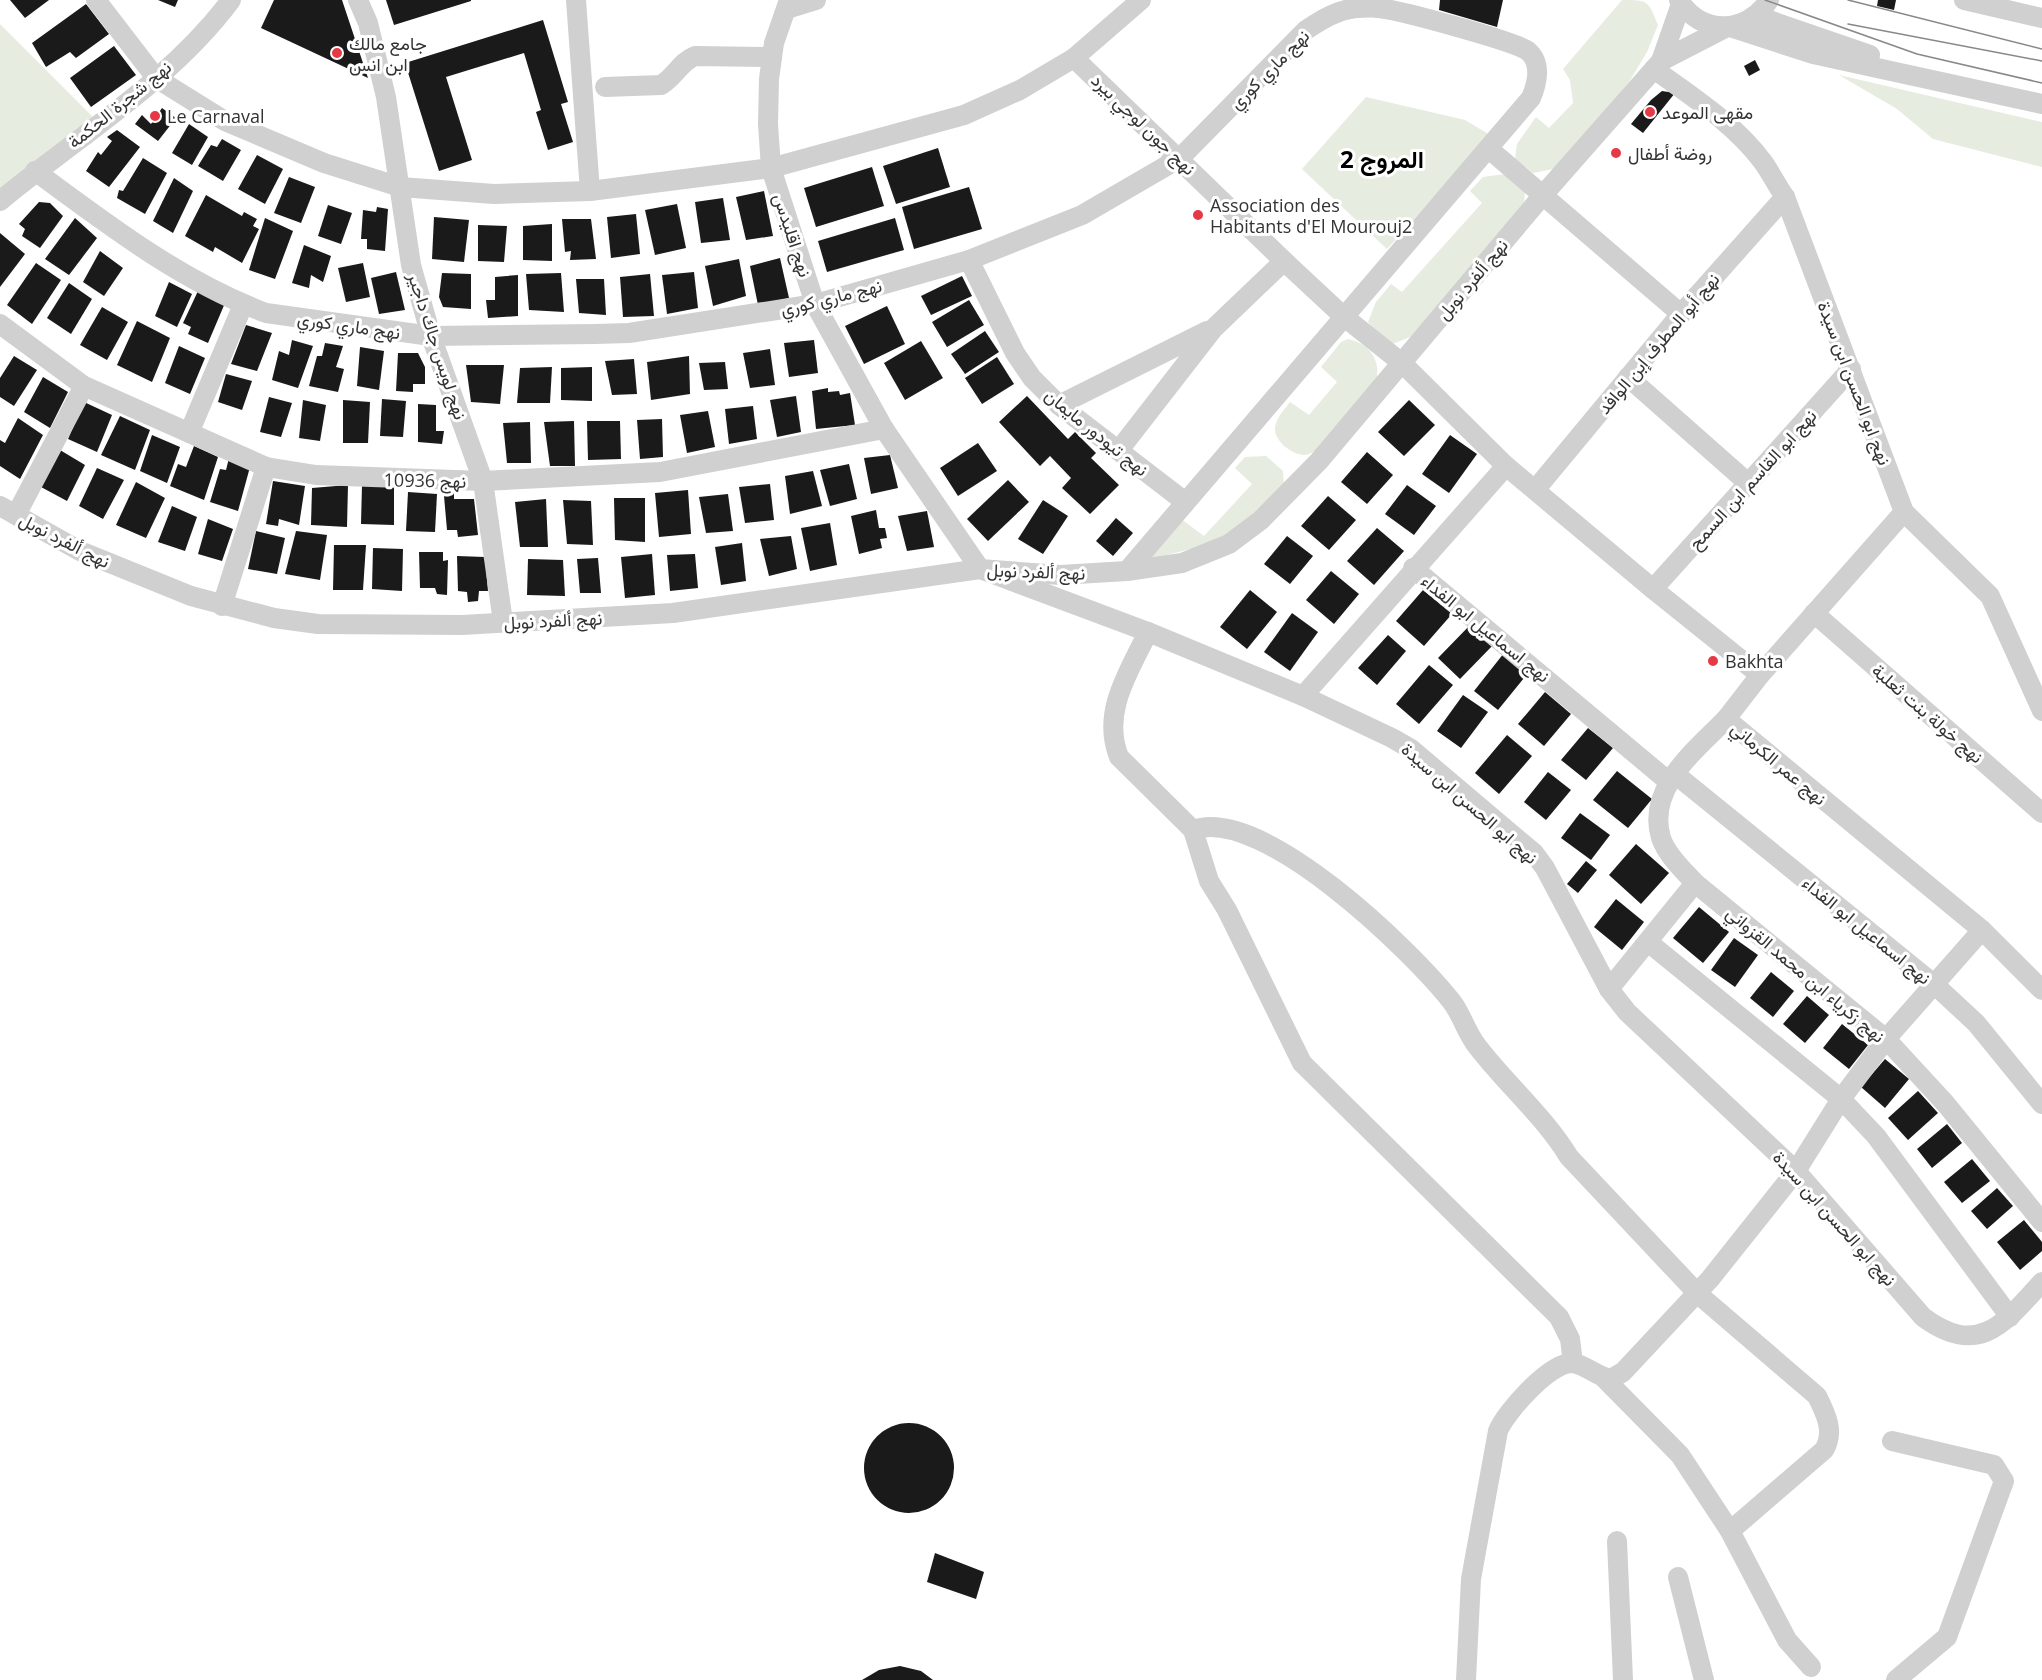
<svg xmlns="http://www.w3.org/2000/svg" width="2042" height="1680" viewBox="0 0 2042 1680" font-family="'Open Sans',Vazirmatn,sans-serif">
  <style>
    .green { fill: #e6ecdf }
    .building { fill: #1a1a1a }
    .lines { fill: none; stroke-linecap: round; stroke-linejoin: round }
    .minor { stroke: #d0d0d0; stroke-width: 20 }
    .tram { stroke: #888; stroke-width: 1.5 }
    .poi-dot { fill: #e63946; stroke: #fff; stroke-width: 2 }
    .labels { text-anchor: middle; dominant-baseline: central; stroke-width: 6; stroke-linejoin: round; paint-order: stroke }
    .poi-label { font-size: 18px; fill: #333; stroke: #fff; text-anchor: start }
    .street-label { font-size: 18px; fill: #333; stroke: #fff }
    .district-label { font-size: 24px; font-weight: bold; fill: #000; stroke: #fff }
  </style>
  <rect width="100%" height="100%" fill="#fff"/>
  <!-- green -->
  <g class="green">
    <path d="M1622,0C1648,0 1648,0 1658,25L1647,52L1629,82L1558,168L1533,173L1515,159L1517,144L1536,117L1549,128L1573,103L1570,80L1563,69Z"/>
    <polygon points="0,24 95,119 0,191"/>
    <polygon points="1839,75 2042,122 2042,167 1933,139 1897,109"/>
    <polygon points="1366,97 1465,120 1490,135 1387,249 1302,169"/>
    <polygon points="1505,174 1525,190 1524,207 1415,335 1390,345 1368,322 1376,302 1391,284 1402,292 1482,203 1470,191 1483,177"/>
    <path d="M1348,339C1369,343 1382,361 1376,382L1318,449C1313,452 1309,455 1304,455C1292,455 1273,440 1275,427C1277,417 1284,410 1290,402L1309,415L1337,382L1321,367L1341,342Z"/>
    <polygon points="1266,456 1283,471 1284,487 1245,526 1207,545 1146,560 1181,519 1204,536 1252,484 1235,468 1245,457"/>
  </g>
  <!-- building -->
  <g class="building">
    <polygon points="10,0 49,0 25,18"/>
    <polygon points="158,0 178,0 175,7"/>
    <polygon points="274,0 342,0 368,78 261,28"/>
    <polygon points="386,0 471,0 471,1 394,25"/>
    <polygon points="1440,0 1503,0 1497,27 1439,10"/>
    <polygon points="1878,0 1896,0 1894,10 1877,6"/>
    <polygon points="86,4 109,34 76,58 70,52 46,67 32,43"/>
    <polygon points="543,20 568,102 561,104 573,142 548,150 536,112 541,110 524,53 446,77 472,160 439,171 405,63"/>
    <polygon points="114,46 136,75 91,107 70,78"/>
    <polygon points="1755,60 1760,70 1749,76 1744,66"/>
    <polygon points="1662,91 1675,93 1643,133 1631,124 1651,100"/>
    <polygon points="162,108 176,118 158,141 135,124 142,115 151,124"/>
    <polygon points="189,124 208,137 192,165 172,153"/>
    <polygon points="117,130 140,147 109,187 86,171 98,152 101,155 112,141 107,137"/>
    <polygon points="222,139 241,150 223,181 198,166 211,145 217,147"/>
    <polygon points="938,148 950,187 896,204 883,166"/>
    <polygon points="257,155 283,169 265,204 238,189"/>
    <polygon points="143,158 167,173 145,214 117,198 119,190 123,191"/>
    <polygon points="872,167 884,206 816,227 804,188"/>
    <polygon points="289,177 315,187 301,223 274,213"/>
    <polygon points="174,178 193,191 173,233 153,221"/>
    <polygon points="969,187 982,229 914,249 902,207"/>
    <polygon points="764,191 773,236 746,240 736,197"/>
    <polygon points="206,195 242,216 244,212 257,219 253,226 259,229 242,263 215,247 213,252 185,236"/>
    <polygon points="723,198 730,240 701,243 695,202"/>
    <polygon points="39,202 50,203 63,216 40,248 22,236 25,229 19,224"/>
    <polygon points="677,204 686,248 655,255 645,210"/>
    <polygon points="328,205 352,213 341,244 318,236"/>
    <polygon points="377,207 388,209 385,251 367,249 367,239 361,239 363,210 376,212"/>
    <polygon points="636,214 640,254 611,258 607,217"/>
    <polygon points="434,217 469,220 464,262 432,259"/>
    <polygon points="75,218 97,238 69,275 45,259"/>
    <polygon points="265,218 293,231 275,279 249,270"/>
    <polygon points="895,218 904,250 827,272 818,241"/>
    <polygon points="562,219 591,219 596,259 570,260 571,251 565,252"/>
    <polygon points="552,224 552,261 523,260 523,226"/>
    <polygon points="478,225 507,226 504,262 478,261"/>
    <polygon points="0,233 25,254 0,287"/>
    <polygon points="304,245 331,256 323,282 311,275 309,288 292,283"/>
    <polygon points="100,251 123,268 104,296 83,282"/>
    <polygon points="780,258 789,298 758,305 750,266"/>
    <polygon points="739,259 746,296 713,306 705,266"/>
    <polygon points="36,263 61,280 32,324 7,305"/>
    <polygon points="363,263 370,297 346,302 338,268"/>
    <polygon points="396,272 405,310 379,314 371,278"/>
    <polygon points="694,272 698,308 667,314 662,275"/>
    <polygon points="442,273 471,274 471,309 443,307 439,297"/>
    <polygon points="561,273 564,312 529,310 526,274"/>
    <polygon points="650,274 654,316 623,317 620,277"/>
    <polygon points="518,275 518,316 488,318 486,300 495,300 495,277"/>
    <polygon points="962,276 972,296 931,315 921,296"/>
    <polygon points="576,279 604,279 606,315 579,313"/>
    <polygon points="169,282 192,294 177,327 155,316"/>
    <polygon points="69,283 92,299 71,334 47,318"/>
    <polygon points="198,291 225,303 208,343 188,334 191,327 183,323"/>
    <polygon points="969,300 984,325 947,347 932,322"/>
    <polygon points="887,306 905,344 864,364 845,326"/>
    <polygon points="102,307 128,322 107,360 80,345"/>
    <polygon points="137,321 170,338 152,382 117,365"/>
    <polygon points="246,325 272,333 257,371 231,364"/>
    <polygon points="985,331 999,352 965,374 951,354"/>
    <polygon points="292,340 313,346 298,388 272,380 279,351 289,355"/>
    <polygon points="814,340 818,373 789,377 784,343"/>
    <polygon points="921,341 943,378 905,400 884,363"/>
    <polygon points="325,343 343,346 336,367 344,369 338,392 309,386 317,356 322,356"/>
    <polygon points="179,346 205,358 190,394 165,383"/>
    <polygon points="360,347 384,351 379,390 357,386"/>
    <polygon points="770,349 775,385 750,388 743,353"/>
    <polygon points="398,353 418,353 425,367 425,384 413,384 413,392 396,391"/>
    <polygon points="14,356 37,370 14,406 0,397 0,378"/>
    <polygon points="689,356 690,394 651,400 647,362"/>
    <polygon points="997,357 1014,384 982,404 965,378"/>
    <polygon points="634,359 637,394 612,395 605,361"/>
    <polygon points="725,362 728,389 704,390 699,363"/>
    <polygon points="466,365 504,365 500,404 471,402"/>
    <polygon points="552,367 550,403 517,403 520,368"/>
    <polygon points="592,367 592,401 561,400 561,368"/>
    <polygon points="226,374 252,381 242,410 218,402"/>
    <polygon points="43,377 68,392 50,428 24,412"/>
    <polygon points="828,388 828,392 839,391 840,395 850,393 855,425 816,429 812,391"/>
    <polygon points="796,396 801,432 777,437 770,400"/>
    <polygon points="1027,396 1068,439 1075,432 1096,453 1091,458 1119,485 1090,514 1062,488 1071,478 1050,456 1040,466 999,422"/>
    <polygon points="269,397 292,403 281,437 260,432"/>
    <polygon points="382,399 406,401 403,437 380,436"/>
    <polygon points="303,400 326,405 320,441 299,438"/>
    <polygon points="343,400 370,402 368,443 343,443"/>
    <polygon points="1409,400 1435,425 1404,456 1378,432"/>
    <polygon points="84,402 112,415 97,452 68,439"/>
    <polygon points="418,404 436,405 436,431 444,431 442,444 418,442"/>
    <polygon points="753,406 757,439 729,444 725,409"/>
    <polygon points="708,411 715,447 687,453 680,415"/>
    <polygon points="120,416 150,430 135,470 101,455"/>
    <polygon points="18,418 43,435 20,479 0,466 0,440 5,443"/>
    <polygon points="662,419 663,457 640,459 637,420"/>
    <polygon points="574,421 575,466 550,466 544,422"/>
    <polygon points="587,421 620,421 621,459 588,460"/>
    <polygon points="530,422 531,463 507,463 503,423"/>
    <polygon points="152,435 180,447 167,483 140,471"/>
    <polygon points="1450,435 1477,454 1449,493 1422,474"/>
    <polygon points="978,443 997,471 958,496 940,468"/>
    <polygon points="194,446 218,457 204,500 170,486 178,464 186,467"/>
    <polygon points="60,450 85,465 67,501 41,487"/>
    <polygon points="1367,452 1393,475 1367,504 1341,482"/>
    <polygon points="890,455 898,488 871,494 864,458"/>
    <polygon points="229,458 250,467 238,511 210,502 220,469 226,470"/>
    <polygon points="849,464 857,499 830,506 820,470"/>
    <polygon points="97,468 124,480 103,519 79,506"/>
    <polygon points="813,471 822,506 790,514 785,476"/>
    <polygon points="1008,480 1029,502 988,541 967,519"/>
    <polygon points="273,481 305,486 299,525 279,519 278,526 266,524"/>
    <polygon points="136,482 165,498 146,538 116,525"/>
    <polygon points="770,484 774,520 745,523 739,487"/>
    <polygon points="348,485 347,527 311,525 312,488"/>
    <polygon points="362,485 394,486 394,525 361,524"/>
    <polygon points="1407,485 1436,506 1414,535 1385,514"/>
    <polygon points="688,490 691,534 659,537 655,493"/>
    <polygon points="408,492 437,494 435,532 406,531"/>
    <polygon points="454,492 454,499 474,499 478,535 458,537 457,530 447,530 444,496"/>
    <polygon points="728,494 733,531 706,533 699,497"/>
    <polygon points="1328,496 1356,520 1329,550 1301,526"/>
    <polygon points="614,498 645,498 645,542 615,540"/>
    <polygon points="546,499 548,547 520,547 515,502"/>
    <polygon points="563,500 591,501 593,545 567,544"/>
    <polygon points="1043,500 1068,516 1043,554 1018,539"/>
    <polygon points="172,506 197,517 185,551 158,542"/>
    <polygon points="876,510 879,528 885,528 887,538 880,539 882,548 859,554 851,516"/>
    <polygon points="927,511 934,547 907,551 898,516"/>
    <polygon points="1116,518 1133,533 1113,556 1096,541"/>
    <polygon points="208,519 233,529 222,561 198,554"/>
    <polygon points="830,523 837,565 810,571 801,528"/>
    <polygon points="1377,528 1404,551 1374,585 1347,561"/>
    <polygon points="256,531 285,538 277,574 248,569"/>
    <polygon points="296,531 327,535 320,580 285,574"/>
    <polygon points="791,536 797,569 769,576 760,539"/>
    <polygon points="1287,536 1313,556 1290,584 1264,564"/>
    <polygon points="742,543 746,581 721,585 715,547"/>
    <polygon points="334,545 366,545 363,590 333,590"/>
    <polygon points="373,548 403,549 402,591 372,589"/>
    <polygon points="419,552 443,552 443,561 448,560 447,595 437,594 435,588 420,588"/>
    <polygon points="652,554 655,595 625,598 621,557"/>
    <polygon points="695,554 698,588 670,591 667,555"/>
    <polygon points="457,556 485,557 488,591 479,591 478,601 468,602 467,592 458,591"/>
    <polygon points="598,558 601,593 580,593 577,559"/>
    <polygon points="528,559 563,560 565,596 527,595"/>
    <polygon points="1331,571 1359,594 1334,624 1306,600"/>
    <polygon points="1250,590 1277,612 1247,649 1220,627"/>
    <polygon points="1423,590 1452,614 1424,646 1396,621"/>
    <polygon points="1292,613 1318,632 1290,671 1264,652"/>
    <polygon points="1473,622 1495,643 1460,679 1438,658"/>
    <polygon points="1388,635 1406,651 1377,685 1358,668"/>
    <polygon points="1504,653 1528,673 1498,710 1474,691"/>
    <polygon points="1429,665 1453,685 1419,724 1396,704"/>
    <polygon points="1545,692 1571,714 1544,746 1518,724"/>
    <polygon points="1463,695 1488,712 1461,748 1437,731"/>
    <polygon points="1588,728 1613,748 1586,780 1561,760"/>
    <polygon points="1507,735 1532,756 1499,794 1475,773"/>
    <polygon points="1617,771 1652,799 1628,828 1593,800"/>
    <polygon points="1548,772 1571,790 1546,820 1524,802"/>
    <polygon points="1580,813 1610,835 1591,860 1561,838"/>
    <polygon points="1636,844 1669,873 1641,904 1609,875"/>
    <polygon points="1586,861 1597,870 1578,893 1567,884"/>
    <polygon points="1616,899 1644,922 1622,950 1594,927"/>
    <polygon points="1699,907 1729,932 1703,963 1673,938"/>
    <polygon points="1734,938 1758,955 1735,987 1711,970"/>
    <polygon points="1771,972 1794,991 1773,1017 1750,998"/>
    <polygon points="1807,996 1829,1015 1805,1043 1783,1024"/>
    <polygon points="1842,1024 1868,1045 1849,1069 1823,1048"/>
    <polygon points="1885,1059 1909,1079 1885,1108 1861,1087"/>
    <polygon points="1918,1091 1938,1113 1908,1140 1888,1118"/>
    <polygon points="1947,1124 1962,1143 1932,1168 1917,1149"/>
    <polygon points="1972,1159 1990,1181 1962,1203 1944,1182"/>
    <polygon points="1997,1188 2013,1206 1987,1229 1971,1211"/>
    <polygon points="2024,1220 2042,1242 2042,1251 2020,1270 1997,1242"/>
    <circle cx="909" cy="1468" r="45"/>
    <polygon points="935,1553 984,1572 976,1599 927,1582"/>
    <polygon points="900,1666 921,1671 933,1680 862,1680 879,1670"/>
  </g>
  <g class="lines">
    <!-- minor -->
    <g class="minor">
      <polyline points="96,0 156,78 225,121 324,163 400,187 494,194 590,191 771,168 964,115 1020,90 1074,58 1141,0"/>
      <polyline points="358,0 368,23 386,97 411,265 431,336 483,481 503,622"/>
      <polyline points="576,0 590,191"/>
      <path d="M789,0L774,43L769,79L768,124L771,168L815,304L884,429L980,569L1148,632L1303,696L1392,738L1411,749L1534,853L1545,868L1609,989L1627,1012L1796,1171L1923,1317C1978,1358 2004,1324 2042,1282"/>
      <path d="M1679,0C1701,36 1747,34 1769,0"/>
      <polyline points="1964,0 2042,18"/>
      <polyline points="1681,4 1661,61 1725,28"/>
      <polyline points="787,9 816,0"/>
      <polyline points="1757,16 1870,55"/>
      <polyline points="1730,27 1813,54 2042,104"/>
      <polyline points="1074,58 1284,261 1343,316 1402,363 1506,466 1653,589 1760,675 1726,719 1982,930 2042,990"/>
      <path d="M1654,69C1692,97 1734,123 1763,162C1771,173 1777,186 1785,197L1904,512L1990,596L2042,711"/>
      <path d="M605,87L661,85C675,77 680,62 695,56L772,57"/>
      <polyline points="1489,149 1681,314"/>
      <path d="M35,171C108,225 181,281 266,313L431,336L595,334L629,333L815,304L969,260L1082,215L1180,158L1306,30C1321,20 1337,10 1356,8C1363,8 1371,7 1379,8C1399,10 1514,41 1528,51C1542,63 1537,84 1531,98L1127,571"/>
      <path d="M0,201C77,137 171,81 231,0"/>
      <polyline points="969,260 1015,353 1032,378 1059,405 1184,501"/>
      <polyline points="0,324 84,386 266,467 316,475 483,481 660,472 884,429"/>
      <polyline points="1628,377 1748,483"/>
      <polyline points="1059,405 1207,331"/>
      <polyline points="189,433 243,305"/>
      <polyline points="1119,450 1213,329 1284,261"/>
      <polyline points="1535,490 1681,314 1785,197"/>
      <polyline points="0,506 80,551 191,596 274,618 318,624 462,625 673,613 980,569 1060,575 1127,571 1182,563 1229,544 1261,520 1319,461 1543,195 1661,61"/>
      <polyline points="16,515 84,386"/>
      <polyline points="1413,568 1668,781"/>
      <polyline points="1653,589 1851,369"/>
      <polyline points="222,606 266,467"/>
      <polyline points="1814,613 2042,813"/>
      <path d="M1148,632C1129,672 1101,712 1119,757L1193,830L1209,881L1227,910L1302,1063L1559,1317L1570,1339L1573,1363"/>
      <polyline points="1760,675 1904,512"/>
      <polyline points="1303,696 1506,466"/>
      <path d="M1726,719C1695,751 1646,788 1661,838C1667,855 1683,870 1695,883L1886,1039L1945,1103L2042,1222"/>
      <polyline points="1675,774 1935,985 1976,1023 2042,1104"/>
      <path d="M1193,830C1262,805 1412,951 1452,1002C1462,1015 1466,1032 1477,1046C1506,1084 1544,1116 1569,1157L1698,1294L1817,1396C1826,1414 1835,1432 1824,1450L1730,1531"/>
      <polyline points="1648,942 1841,1099 1876,1136 2010,1317"/>
      <polyline points="1609,989 1695,883"/>
      <polyline points="1604,1378 1680,1455 1730,1531 1787,1640 1811,1667"/>
      <polyline points="1892,1441 1994,1465 2004,1481 1947,1637 1896,1680"/>
      <polyline points="1617,1541 1623,1680"/>
      <polyline points="1678,1577 1704,1680"/>
      <path d="M1466,1680L1471,1579L1498,1431C1505,1413 1550,1362 1572,1363C1585,1364 1597,1377 1611,1379L1623,1372L1710,1279L1796,1171L1841,1099L1886,1039L1982,930"/>
    </g>
    <!-- tram -->
    <g class="tram">
      <polyline points="1765,0 1917,54 2042,83"/>
      <polyline points="1848,0 2042,49"/>
      <polyline points="1848,24 2042,61"/>
    </g>
  </g>
  <!-- markers -->
  <g class="poi-dot">
    <circle cx="337" cy="53" r="6"/>
    <circle cx="1650" cy="112" r="6"/>
    <circle cx="155" cy="116" r="6"/>
    <circle cx="1616" cy="153" r="6"/>
    <circle cx="1198" cy="215" r="6"/>
    <circle cx="1713" cy="661" r="6"/>
  </g>
  <g class="labels">
    <!-- poi labels -->
    <g class="poi-label">
      <text x="349" y="43">جامع مالك<tspan x="349" dy="21">ابن انس</tspan></text>
      <text x="1662" y="112">مقهى الموعد</text>
      <text x="167" y="116">Le Carnaval</text>
      <text x="1628" y="153">روضة أطفال</text>
      <text x="1210" y="205">Association des<tspan x="1210" dy="21">Habitants d'El Mourouj2</tspan></text>
      <text x="1725" y="661">Bakhta</text>
    </g>
    <!-- street labels -->
    <g class="street-label">
      <text transform="translate(1269 69) rotate(-45)">نهج ماري كوري</text>
      <text transform="translate(119 104) rotate(-39)">نهج شجرة الحكمة</text>
      <text transform="translate(1144 124) rotate(44)">نهج جون لوجي بيرد</text>
      <text transform="translate(793 235) rotate(72)">نهج اقليدس</text>
      <text transform="translate(1472 279) rotate(-50)">نهج ألفرد نوبل</text>
      <text transform="translate(831 297) rotate(-14)">نهج ماري كوري</text>
      <text transform="translate(349 325) rotate(8)">نهج ماري كوري</text>
      <text transform="translate(1658 343) rotate(-50)">نهج أبو المطرف إبن الوافد</text>
      <text transform="translate(438 346) rotate(72)">نهج لويس جاك داجير</text>
      <text transform="translate(1855 383) rotate(69)">نهج ابو الحسن ابن سيدة</text>
      <text transform="translate(1097 432) rotate(39)">نهج تيودور مايمان</text>
      <text transform="translate(1752 479) rotate(-48)">نهج ابو القاسم ابن السمح</text>
      <text transform="translate(425 480) rotate(1)">نهج 10936</text>
      <text transform="translate(65 540) rotate(27)">نهج ألفرد نوبل</text>
      <text transform="translate(1036 571) rotate(2)">نهج ألفرد نوبل</text>
      <text transform="translate(553 620) rotate(-3)">نهج ألفرد نوبل</text>
      <text transform="translate(1486 628) rotate(39)">نهج اسماعيل ابو الفداء</text>
      <text transform="translate(1928 713) rotate(41)">نهج خولة بنت ثعلبة</text>
      <text transform="translate(1779 763) rotate(40)">نهج عمر الكرماني</text>
      <text transform="translate(1470 803) rotate(41)">نهج ابو الحسن ابن سيدة</text>
      <text transform="translate(1867 930) rotate(39)">نهج اسماعيل ابو الفداء</text>
      <text transform="translate(1806 974) rotate(40)">نهج زكرياء ابن محمد القزواني</text>
      <text transform="translate(1835 1218) rotate(48)">نهج ابو الحسن ابن سيدة</text>
    </g>
    <!-- district labels -->
    <g class="district-label">
      <text x="1382" y="158">المروج 2</text>
    </g>
  </g>
</svg>
